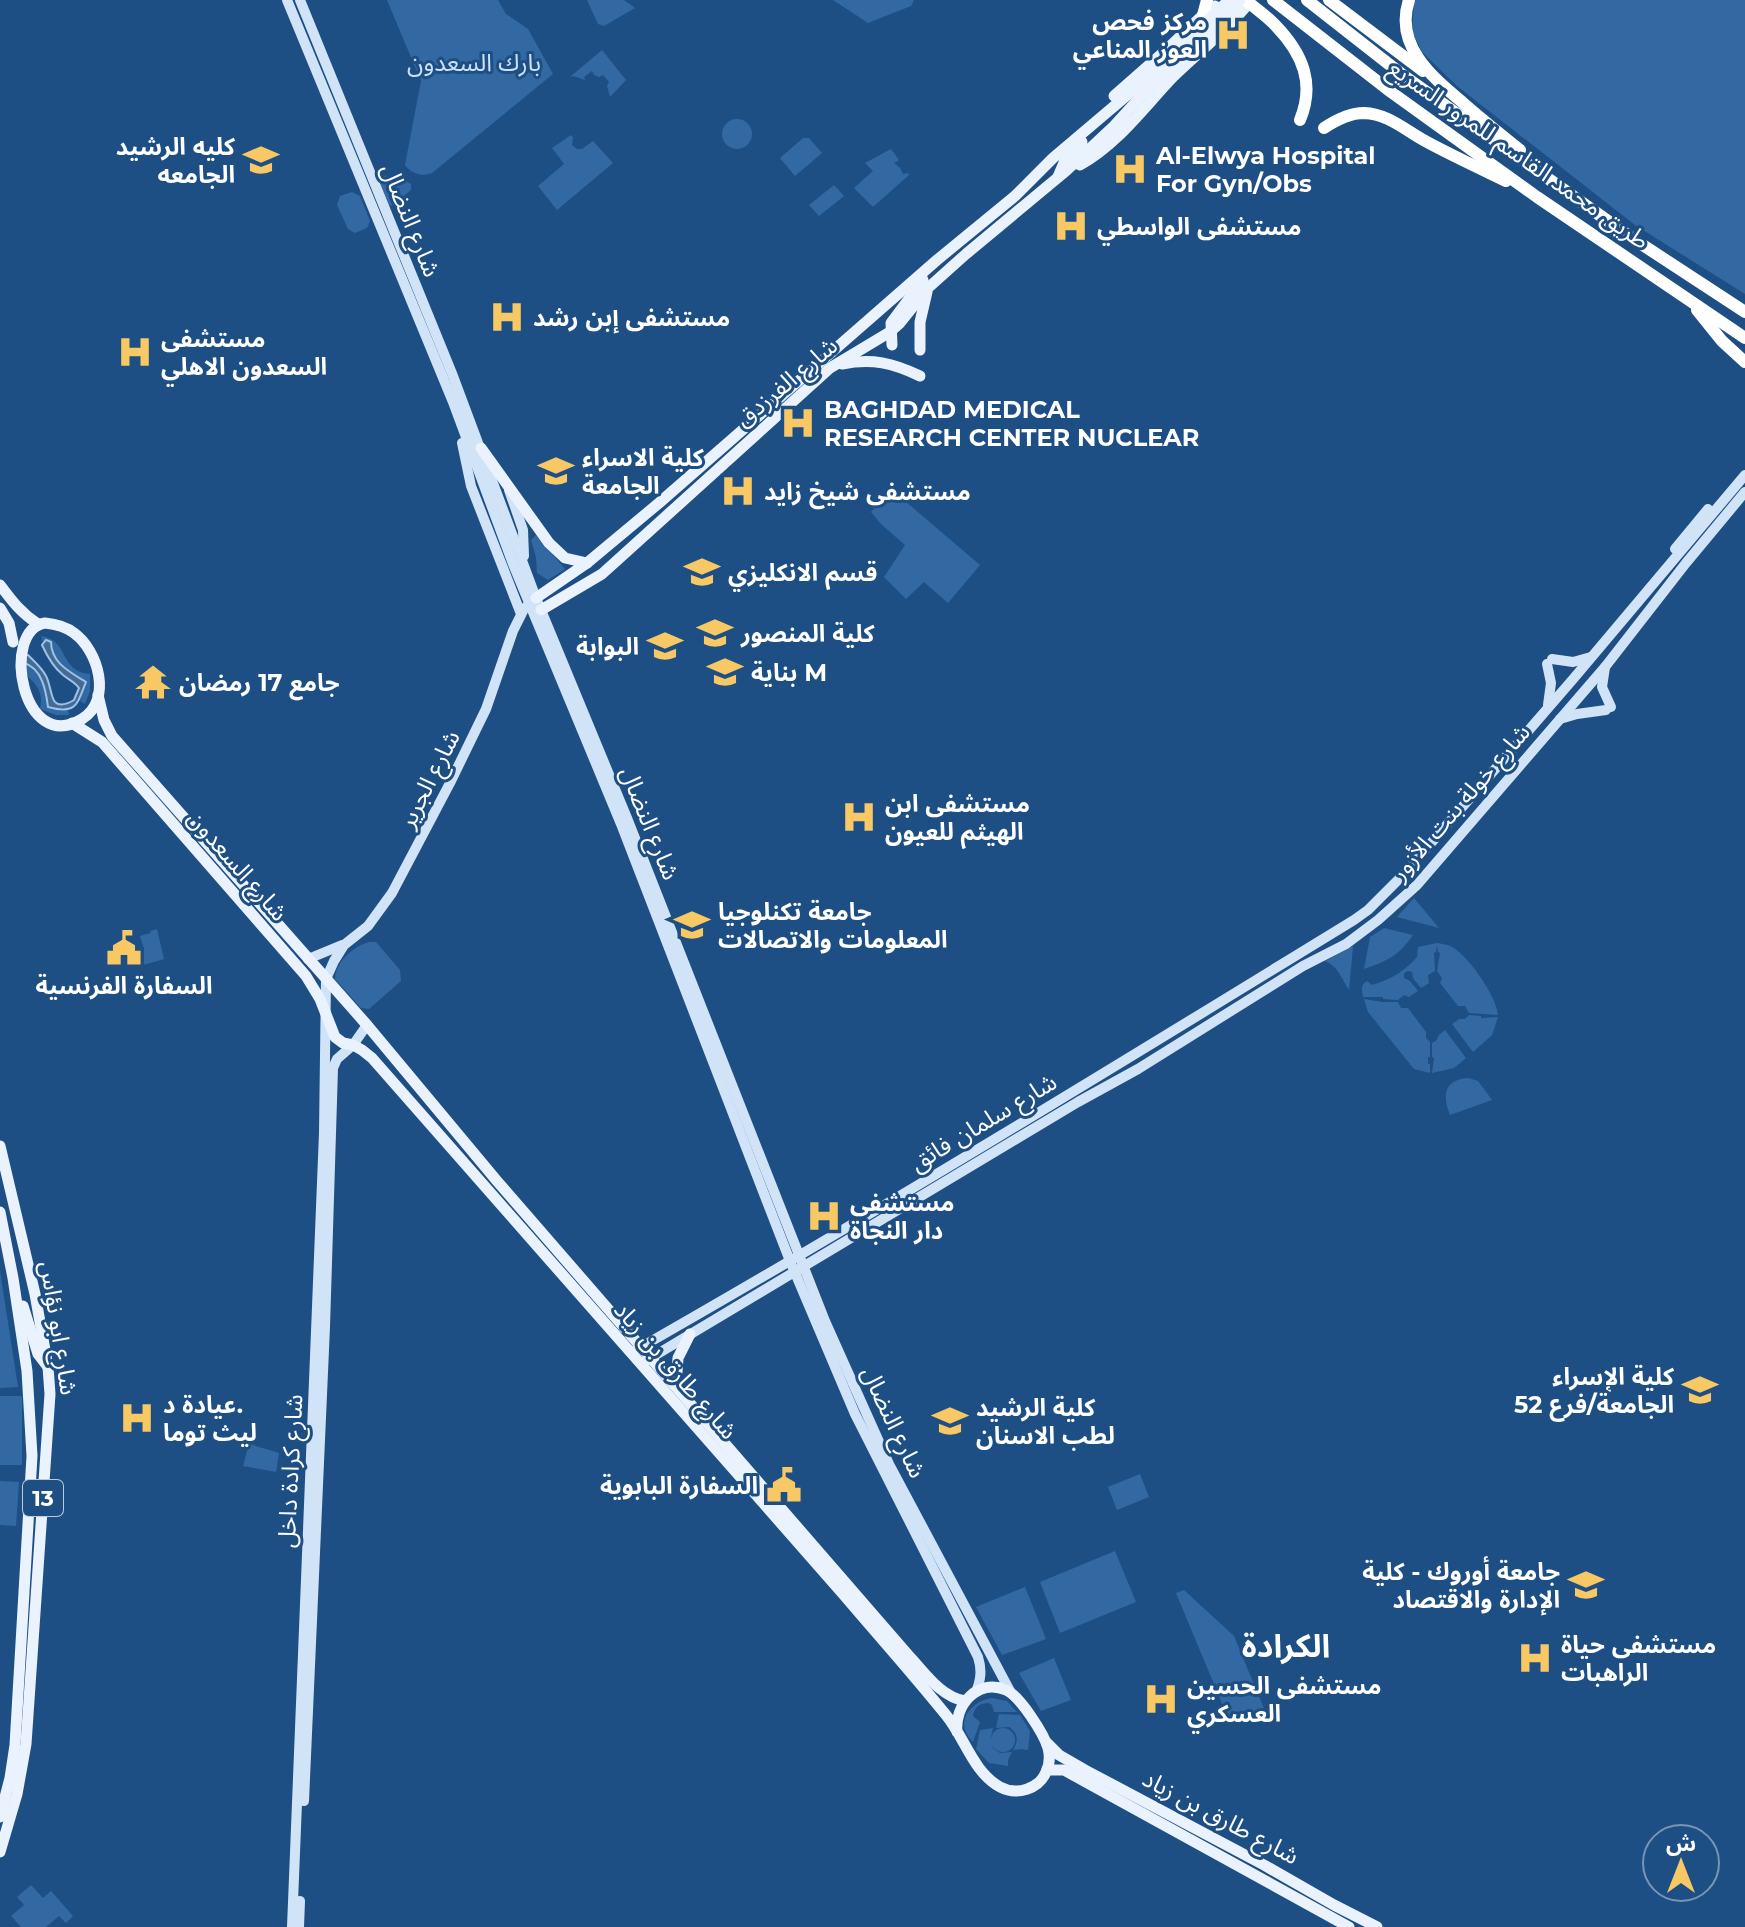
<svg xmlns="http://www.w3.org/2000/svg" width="1745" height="1927" viewBox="0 0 1745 1927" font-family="Montserrat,'Noto Sans Arabic',sans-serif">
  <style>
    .green { fill: #3269a2 }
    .water { fill: #476a90; stroke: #99c3eb; stroke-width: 2 }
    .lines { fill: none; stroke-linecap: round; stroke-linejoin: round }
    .secondary { stroke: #d1e3f7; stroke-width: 10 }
    .primary { stroke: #eaf2fe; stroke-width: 11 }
    .motorway { stroke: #fff; stroke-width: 12 }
    .primary-bridge { stroke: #eaf2fe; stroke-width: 11 }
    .labels { text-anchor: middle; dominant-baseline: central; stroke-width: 6; stroke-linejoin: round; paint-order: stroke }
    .shield { fill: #1e4f84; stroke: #bccada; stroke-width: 2 }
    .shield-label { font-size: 22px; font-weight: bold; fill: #fff }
    .poi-label { font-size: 24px; font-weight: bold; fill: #fff; stroke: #1e4f84; text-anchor: start }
    .park-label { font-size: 24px; fill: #cbe1f7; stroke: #1e4f84 }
    .street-label { font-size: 24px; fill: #fff; stroke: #1e4f84 }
    .district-label { font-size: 32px; font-weight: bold; fill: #fff; stroke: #1e4f84 }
  </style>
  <rect width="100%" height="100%" fill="#1e4f84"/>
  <!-- green -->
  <g class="green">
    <path d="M387,0H498L506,14L528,29L553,74L432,173C421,177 412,174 405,165L421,81Z"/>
    <polygon points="587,0 624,0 635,8 604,26 598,24"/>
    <polygon points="833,0 914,0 911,6 868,23"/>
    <polygon points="1416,0 1745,0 1745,294 1635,225 1457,86 1422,52 1412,31 1414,3"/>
    <polygon points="602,50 626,80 610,97 607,86 609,82 603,75 599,77 594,75 592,71 584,77 585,80 574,76 570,77"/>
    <circle cx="737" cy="134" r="15"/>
    <polygon points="571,135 573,138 572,145 577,149 582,149 593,141 613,163 557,210 538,186 564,164 552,148"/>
    <polygon points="803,138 809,138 822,153 795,176 780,158"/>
    <polygon points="891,149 899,160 894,163 900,168 903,174 908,173 909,175 873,207 854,188 873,171 865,163"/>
    <polygon points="380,176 398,176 411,184 411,190 392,206 388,205 377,177"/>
    <polygon points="834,185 844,196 819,216 809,205"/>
    <polygon points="352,192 360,196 370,221 367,228 355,233 348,229 337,205 340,196"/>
    <polygon points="892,490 980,565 948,603 924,582 906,599 884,577 905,545 881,524 871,512"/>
    <polygon points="536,535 565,569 548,580 537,573 536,557 531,540"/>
    <path d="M41,636C69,639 59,672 90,674V691L85,704L80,701L85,681C74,676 64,670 56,659C51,652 50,647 44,641L43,643Z"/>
    <path d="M26,655C28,664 32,665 37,673C45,683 47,695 48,708L54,709H68L69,715H56L40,709C44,694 37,684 26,675Z"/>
    <polygon points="1414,898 1439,928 1397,917"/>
    <path d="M1384,928L1413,935C1399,955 1388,961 1364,969L1370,937Z"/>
    <polygon points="157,929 164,959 133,968 131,963 133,957 142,954 142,950 144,949 140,936 151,933 150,931"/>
    <path d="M369,942H376L400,970L401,981L369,1009L361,1008L335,979C335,962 354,946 369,942Z"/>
    <path d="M1437,943C1441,944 1446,944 1450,946C1467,953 1497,997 1498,1015L1469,1013L1465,1006H1458L1440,983L1442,978L1437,971L1440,953L1438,952L1437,945L1436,952L1434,953L1435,971L1428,975L1429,983L1421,988L1413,978L1412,972L1408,971L1404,973V978L1410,981L1418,991L1409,997L1404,995L1398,1000L1383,999V997H1363C1362,990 1360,985 1367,981L1372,985C1391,979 1404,972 1417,957L1418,947Z"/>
    <path d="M1353,946L1349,990C1342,979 1337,965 1325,961Z"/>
    <polygon points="1364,999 1382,1002 1398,1002 1401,1008 1408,1008 1426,1032 1426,1038 1430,1042 1430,1057 1428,1057 1428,1064 1430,1064 1430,1073 1414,1069 1368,1012"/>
    <polygon points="1469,1015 1481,1016 1481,1018 1498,1017 1492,1035 1473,1052 1452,1024 1459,1019 1465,1019"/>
    <polygon points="1445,1030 1466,1058 1454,1068 1432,1073 1434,1058 1432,1057 1432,1043 1436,1041 1439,1035"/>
    <path d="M1468,1078L1478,1081L1492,1100L1450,1115C1442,1095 1444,1080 1468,1078Z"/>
    <polygon points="0,1271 18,1387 0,1388"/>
    <rect x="0" y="1396" width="22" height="69"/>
    <polygon points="249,1444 279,1453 276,1472 243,1466"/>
    <polygon points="1140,1474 1149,1497 1117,1510 1108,1487"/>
    <polygon points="0,1481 19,1482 16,1526 0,1525"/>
    <polygon points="1115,1551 1136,1602 1060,1633 1040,1582"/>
    <polygon points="1025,1587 1046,1639 1002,1655 976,1607"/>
    <polygon points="1184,1590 1234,1636 1265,1711 1231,1725 1176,1593"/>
    <polygon points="1054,1658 1071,1700 1041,1711 1019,1673"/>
    <path d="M992,1698L1007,1701L1017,1712H994L992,1705L989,1703C980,1703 974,1707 973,1716L980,1722L973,1742L972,1741C954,1723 970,1701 992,1698Z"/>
    <path d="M999,1714L1020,1715L1030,1731L1028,1750L1021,1749L1013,1750C1019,1741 1018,1733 1009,1727L996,1728Z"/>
    <polygon points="993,1728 991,1737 993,1748 1000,1753 1012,1752 1008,1760 1008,1766 989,1763 976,1749 980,1730"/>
    <circle cx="1003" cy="1740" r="12"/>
    <polygon points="31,1885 43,1898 51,1891 73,1916 66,1923 59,1916 46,1927 21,1927 11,1916 24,1905 17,1897"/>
  </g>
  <!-- water -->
  <path class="water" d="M46,640L51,642C51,663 70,672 86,682C77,704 77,715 48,707C46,691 42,668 24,663V655H28C35,662 42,668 46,676C50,683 51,698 55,702C60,707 69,703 74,700L79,688C75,682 69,680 63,675C53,667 47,656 42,645Z"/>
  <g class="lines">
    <!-- secondary -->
    <g class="secondary">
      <path d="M287,0L453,402L513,564L621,824L790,1261L855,1414L978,1657C982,1670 981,1679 976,1692"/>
      <polyline points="300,0 453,376 536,598 627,818 825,1321 889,1464 1010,1691"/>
      <polyline points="462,443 471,486 521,614"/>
      <polyline points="509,490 523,530 524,556"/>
      <polyline points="1675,549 1708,509"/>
      <polyline points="1552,659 1573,662 1591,657"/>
      <polyline points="1547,664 1551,683 1548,705"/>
      <polyline points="1605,667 1602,687 1611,707"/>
      <polyline points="1560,719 1577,714 1606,710"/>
      <polyline points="308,959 342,945"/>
      <path d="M636,1350C878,1212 1116,1066 1354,920L1368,910L1406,872L1574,678L1745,475"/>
      <polyline points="644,1362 1078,1102 1138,1069 1303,966 1346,944 1378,920 1417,885 1605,667 1686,563 1745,492"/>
      <polyline points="304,1801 325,1327 333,1068 337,1059 353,1045 367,1025"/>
      <polyline points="292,1927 324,1133 326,979 334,961 344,945 368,926 392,893 450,783 486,709 513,631 524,609 531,602"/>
      <polyline points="299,1927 300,1901"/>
    </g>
    <!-- primary -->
    <g class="primary">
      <polyline points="1114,96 1164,52 1203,15 1215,6"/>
      <path d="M1080,165C1118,144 1144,107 1174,76C1199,52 1227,30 1249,3"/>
      <polyline points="1058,177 1066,158 1082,142"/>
      <polyline points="892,345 891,323 923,280"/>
      <polyline points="920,350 920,322 927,292"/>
      <path d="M842,364C872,358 893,363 920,376"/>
      <polyline points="481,448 549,543 565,558 587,563"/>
      <path d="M0,585C12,601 21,613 38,624"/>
      <polyline points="536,598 587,563 659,503 937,260 1015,196 1053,158 1151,75"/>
      <polyline points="0,608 9,623 13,642"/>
      <polyline points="541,610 602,574 830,368 890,332 899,324 928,288 966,254 1067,170 1114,126 1156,80"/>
      <path d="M45,623C55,624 65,626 74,633C98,650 113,700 82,719C22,756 0,630 45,623Z"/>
      <path d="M98,695L104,720L112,736L367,1025L497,1181L910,1657C925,1673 941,1697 965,1701"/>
      <path d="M72,723L102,742L306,976L320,999L335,1037L343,1043L353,1045L362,1050L372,1058C530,1237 688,1416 844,1595C878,1635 913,1674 946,1715C965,1738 973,1772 1000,1787C1017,1796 1039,1789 1046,1772C1050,1764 1050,1756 1048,1748C1044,1734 1020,1696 1006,1690C978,1678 954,1705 957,1732"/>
      <polyline points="0,1146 35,1294 48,1367 50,1394 26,1744 17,1794 0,1852"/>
      <polyline points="0,1212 13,1278 27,1371 32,1456 15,1745 10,1778 0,1817"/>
      <polyline points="23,1306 38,1354 48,1367"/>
      <polyline points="676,1385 678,1358 690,1334"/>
      <polyline points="1047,1743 1059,1755 1085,1770 1264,1865 1334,1905 1377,1927"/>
      <polyline points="1047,1770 1064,1770 1349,1927"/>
    </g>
    <!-- motorway -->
    <g class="motorway">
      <polyline points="1273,0 1391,92 1537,197 1745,338"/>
      <polyline points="1307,0 1404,76 1629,236 1745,312"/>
      <polyline points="1329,0 1423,71"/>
      <path d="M1409,0C1394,45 1431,76 1462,102C1481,119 1500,134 1520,150"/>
      <path d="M1247,1C1256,9 1268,17 1276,26C1303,54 1315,84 1300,120"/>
      <polyline points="1203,15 1207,0"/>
      <path d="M1324,128C1336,120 1349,113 1364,113C1389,114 1406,131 1427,142C1453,156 1479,168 1506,181"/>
      <polyline points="1697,310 1722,341 1745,362"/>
    </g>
    <!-- primary-bridge -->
    <g class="primary-bridge">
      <polyline points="1154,72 1229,0"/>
      <polyline points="1156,80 1240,0"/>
    </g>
  </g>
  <!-- icons -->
  <defs>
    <g id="hospital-bare" transform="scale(2.76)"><path d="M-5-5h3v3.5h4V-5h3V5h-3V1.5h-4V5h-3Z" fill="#f8c865" stroke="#1e4f84" stroke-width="2.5" paint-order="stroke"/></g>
    <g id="university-bare" transform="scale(2.76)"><path d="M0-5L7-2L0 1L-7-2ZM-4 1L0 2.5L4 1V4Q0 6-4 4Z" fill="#f8c865" stroke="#1e4f84" stroke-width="2.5" paint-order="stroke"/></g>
    <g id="temple-bare" transform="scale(2.76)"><path d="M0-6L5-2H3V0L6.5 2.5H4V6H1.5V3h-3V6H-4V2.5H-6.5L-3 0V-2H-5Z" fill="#f8c865" stroke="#1e4f84" stroke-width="2.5" paint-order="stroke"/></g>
    <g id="civic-bare" transform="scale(2.76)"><path d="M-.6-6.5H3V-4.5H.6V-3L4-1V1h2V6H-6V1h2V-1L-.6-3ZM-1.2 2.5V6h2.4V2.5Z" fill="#f8c865" stroke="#1e4f84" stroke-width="2.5" paint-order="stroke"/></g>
  </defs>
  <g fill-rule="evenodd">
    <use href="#hospital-bare" x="1233" y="35"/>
    <use href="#university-bare" x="261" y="160"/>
    <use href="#hospital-bare" x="1130" y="169"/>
    <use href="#hospital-bare" x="1071" y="226"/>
    <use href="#hospital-bare" x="507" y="317"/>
    <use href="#hospital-bare" x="135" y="352"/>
    <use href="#hospital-bare" x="798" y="423"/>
    <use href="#university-bare" x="556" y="471"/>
    <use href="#hospital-bare" x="738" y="491"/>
    <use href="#university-bare" x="702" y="572"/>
    <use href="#university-bare" x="715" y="633"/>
    <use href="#university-bare" x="665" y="646"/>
    <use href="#university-bare" x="725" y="672"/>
    <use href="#temple-bare" x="153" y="682"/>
    <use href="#hospital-bare" x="859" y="817"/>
    <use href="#university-bare" x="692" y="925"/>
    <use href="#civic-bare" x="124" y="948"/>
    <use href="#hospital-bare" x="824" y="1216"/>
    <use href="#university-bare" x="1700" y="1390"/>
    <use href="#hospital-bare" x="137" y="1418"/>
    <use href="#university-bare" x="950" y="1421"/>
    <use href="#civic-bare" x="784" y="1485"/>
    <use href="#university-bare" x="1586" y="1585"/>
    <use href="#hospital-bare" x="1535" y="1658"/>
    <use href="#hospital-bare" x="1161" y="1699"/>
  </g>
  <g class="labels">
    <!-- shield labels -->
    <rect class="shield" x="23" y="1480" width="40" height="36" rx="6"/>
    <g class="shield-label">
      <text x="43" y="1498">13</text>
    </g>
    <!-- poi labels -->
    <g class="poi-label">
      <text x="1207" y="21" text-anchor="end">مركز فحص<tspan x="1207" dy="28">العوز المناعي</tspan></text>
      <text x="235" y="146" text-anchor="end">كليه الرشيد<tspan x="235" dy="28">الجامعه</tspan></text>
      <text x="1156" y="155">Al-Elwya Hospital<tspan x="1156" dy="28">For Gyn/Obs</tspan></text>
      <text x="1097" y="226">مستشفى الواسطي</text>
      <text x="533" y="317">مستشفى إبن رشد</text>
      <text x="161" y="338">مستشفى<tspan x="161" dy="28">السعدون الاهلي</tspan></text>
      <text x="824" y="409">BAGHDAD MEDICAL<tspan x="824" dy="28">RESEARCH CENTER NUCLEAR</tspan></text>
      <text x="582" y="457">كلية الاسراء<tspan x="582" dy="28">الجامعة</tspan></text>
      <text x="764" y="491">مستشفى شيخ زايد</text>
      <text x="728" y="572">قسم الانكليزي</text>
      <text x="741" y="633">كلية المنصور</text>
      <text x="639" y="646" text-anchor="end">البوابة</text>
      <text x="751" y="672">بناية M</text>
      <text x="179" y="682">جامع 17 رمضان</text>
      <text x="885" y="803">مستشفى ابن<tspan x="885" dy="28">الهيثم للعيون</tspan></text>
      <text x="718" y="911">جامعة تكنلوجيا<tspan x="718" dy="28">المعلومات والاتصالات</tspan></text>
      <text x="124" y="985" text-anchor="middle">السفارة الفرنسية</text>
      <text x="850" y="1202">مستشفى<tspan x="850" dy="28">دار النجاة</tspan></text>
      <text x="1674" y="1376" text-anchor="end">كلية الإسراء<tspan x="1674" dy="28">الجامعة/فرع 52</tspan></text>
      <text x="163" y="1404">عيادة د.<tspan x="163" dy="28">ليث توما</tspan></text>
      <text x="976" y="1407">كلية الرشيد<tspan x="976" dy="28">لطب الاسنان</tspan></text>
      <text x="758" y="1485" text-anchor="end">السفارة البابوية</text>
      <text x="1560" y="1571" text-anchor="end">جامعة أوروك - كلية<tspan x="1560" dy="28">الإدارة والاقتصاد</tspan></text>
      <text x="1561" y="1644">مستشفى حياة<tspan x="1561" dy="28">الراهبات</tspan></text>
      <text x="1187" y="1685">مستشفى الحسين<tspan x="1187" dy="28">العسكري</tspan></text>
    </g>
    <!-- park labels -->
    <g class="park-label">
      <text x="474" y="62">بارك السعدون</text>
    </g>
    <!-- street labels -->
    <g class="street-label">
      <text transform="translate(1519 154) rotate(35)">طريق محمد القاسم للمرور السريع</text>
      <text transform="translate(411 220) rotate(68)">شارع النضال</text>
      <text transform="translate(786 382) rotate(-40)">شارع الفرزدق</text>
      <text transform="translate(429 779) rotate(-63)">شارع الجرير</text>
      <text transform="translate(1460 802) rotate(-49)">شارع خولة بنت الأزور</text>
      <text transform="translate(650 823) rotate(68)">شارع النضال</text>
      <text transform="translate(238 865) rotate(49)">شارع السعدون</text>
      <text transform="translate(983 1122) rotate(-31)">شارع سلمان فائق</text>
      <text transform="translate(59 1328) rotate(81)">شارع ابو نؤاس</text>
      <text transform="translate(676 1370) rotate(49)">شارع طارق بن زياد</text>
      <text transform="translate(894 1422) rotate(65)">شارع النضال</text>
      <text transform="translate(290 1471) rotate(-87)">شارع كرادة داخل</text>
      <text transform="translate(1221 1817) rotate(28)">شارع طارق بن زياد</text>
    </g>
    <!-- district labels -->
    <g class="district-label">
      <text x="1286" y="1645">الكرادة</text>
    </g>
  </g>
  <!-- north arrow -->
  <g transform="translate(1681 1863)"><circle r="38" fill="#1e4f84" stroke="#7895b5" stroke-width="2"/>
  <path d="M0-6L14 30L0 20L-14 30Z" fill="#f8c865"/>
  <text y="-12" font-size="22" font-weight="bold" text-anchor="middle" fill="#ffffff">ش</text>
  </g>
</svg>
